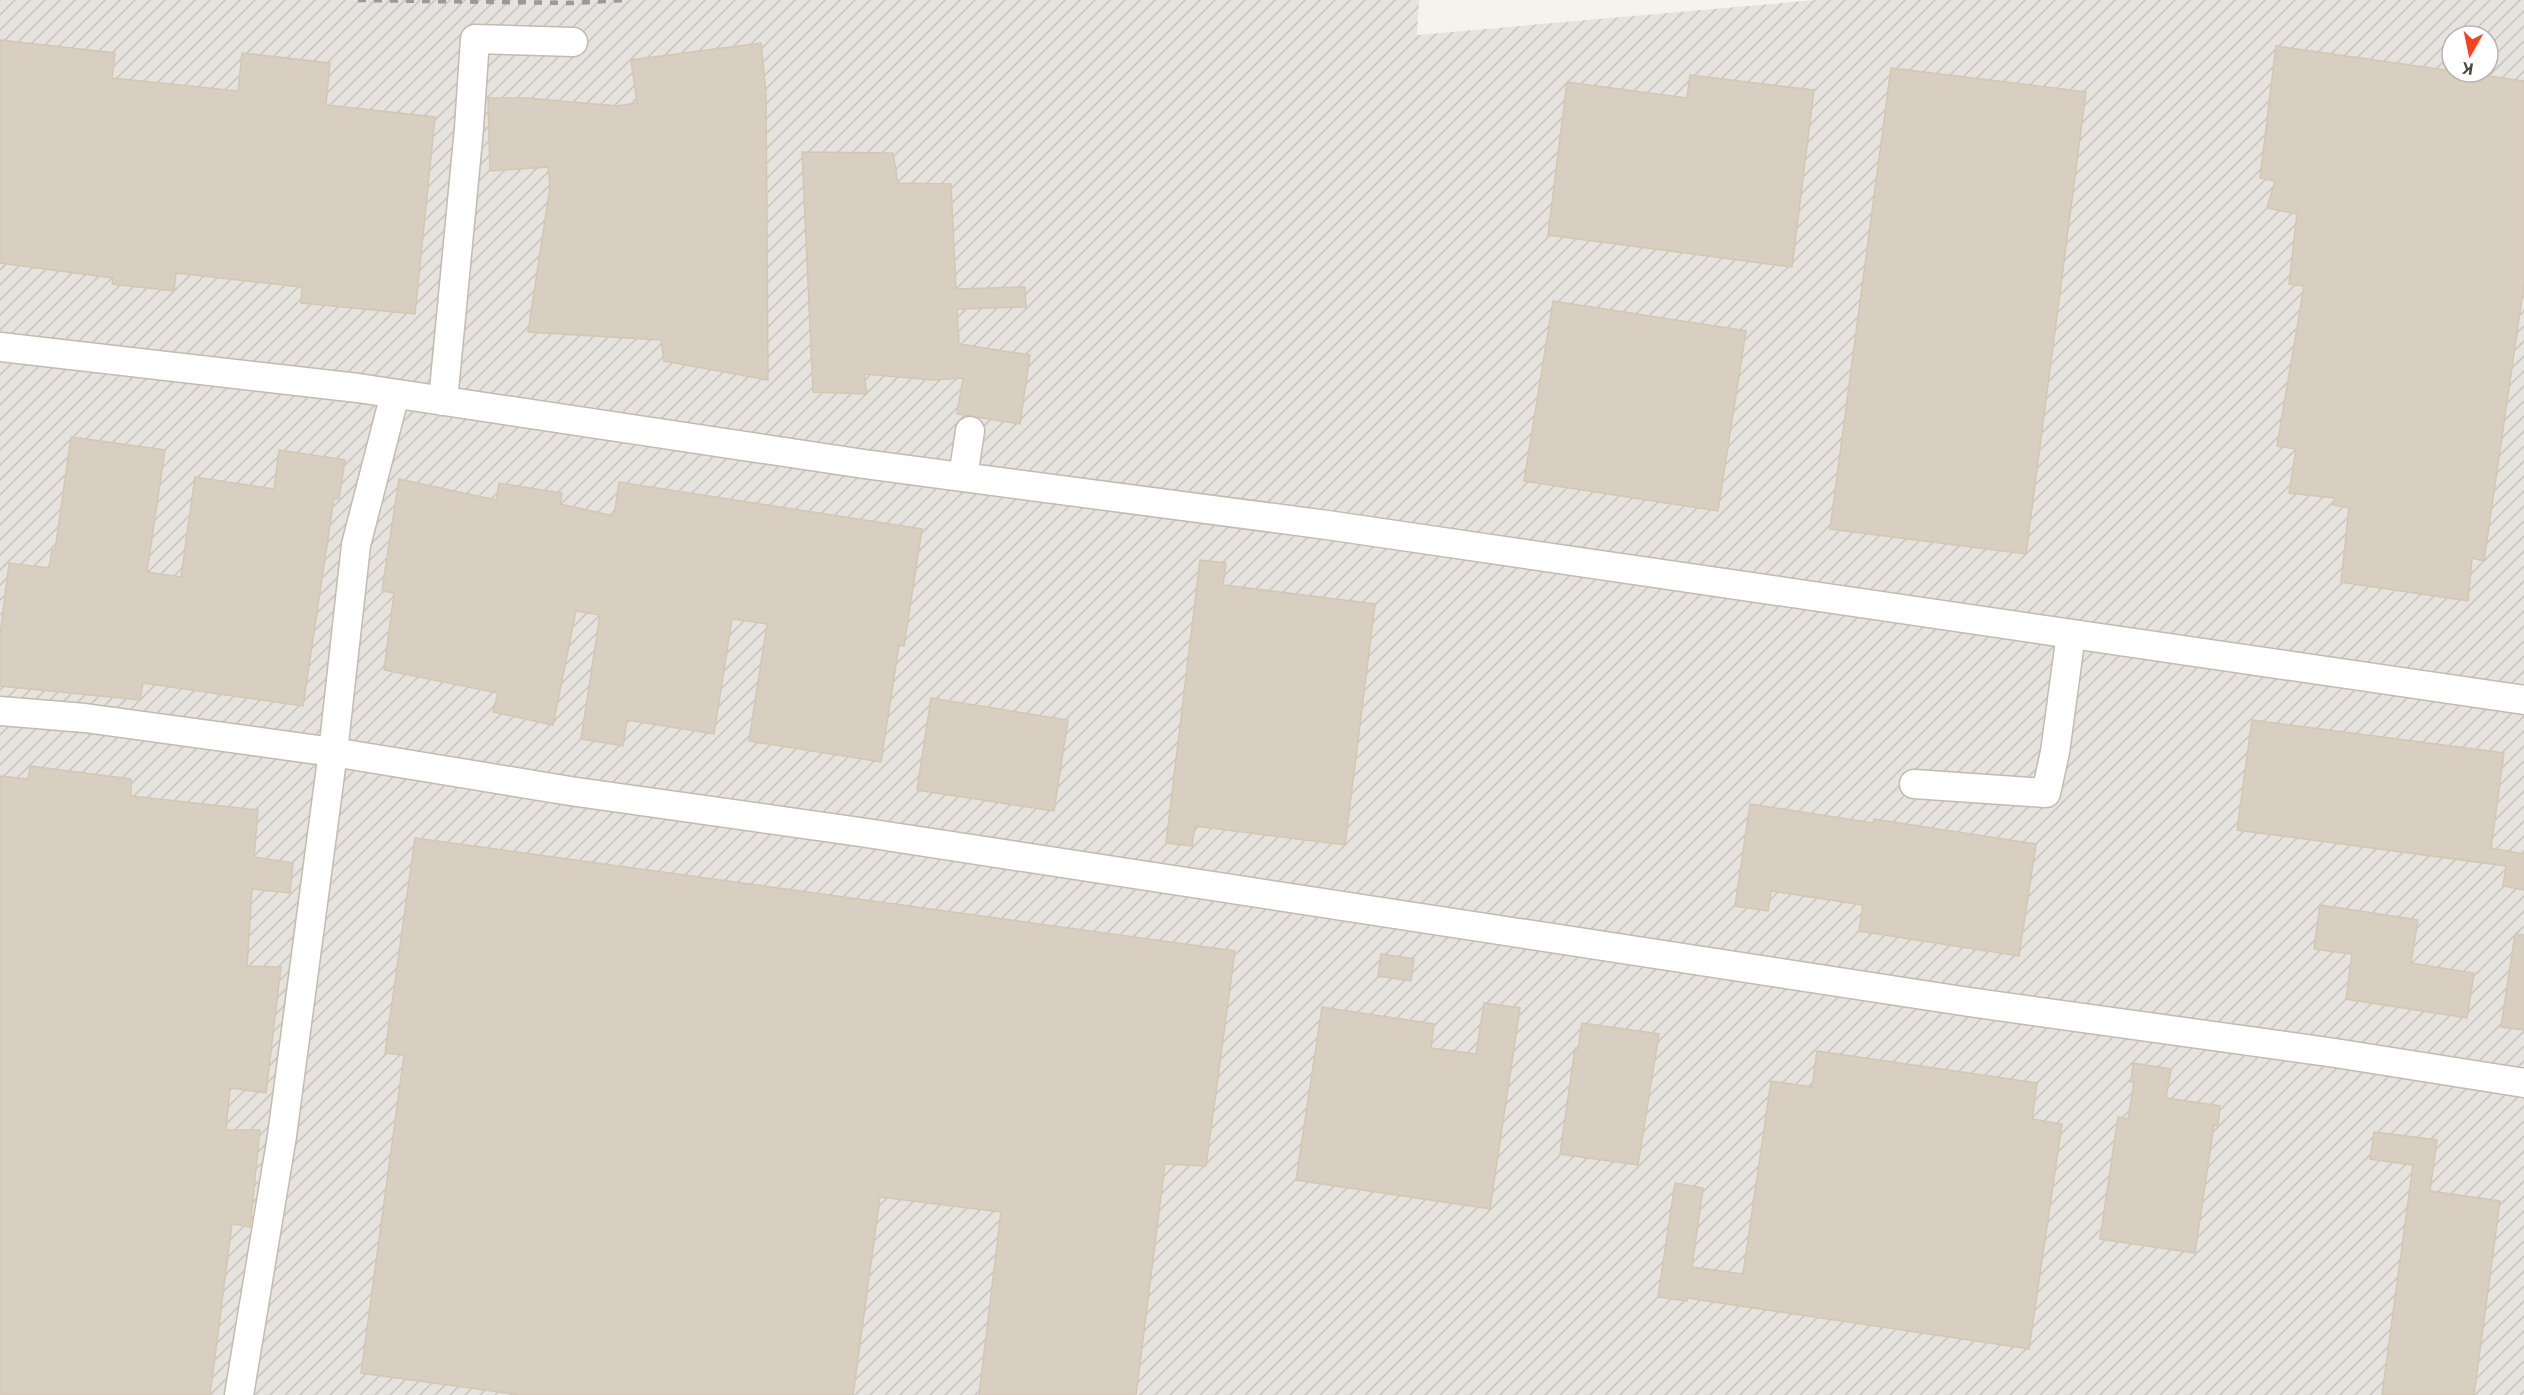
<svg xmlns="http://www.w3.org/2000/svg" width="2524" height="1395" viewBox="0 0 2524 1395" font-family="'Public Sans',sans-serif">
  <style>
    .industrial { fill: url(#industrial-furrows); fill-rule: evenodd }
    .building { fill: #d8cfc1; stroke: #d3c7b4; stroke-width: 1.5 }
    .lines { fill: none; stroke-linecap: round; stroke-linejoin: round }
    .minor-casing { stroke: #c2bbae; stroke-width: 31 }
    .minor { stroke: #fff; stroke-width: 28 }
    .rail { stroke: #9a9a9a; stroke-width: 4.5; stroke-dasharray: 8 8; stroke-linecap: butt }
  </style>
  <defs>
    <pattern id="industrial-furrows" width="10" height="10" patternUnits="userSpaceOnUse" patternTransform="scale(1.5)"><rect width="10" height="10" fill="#e6e2dd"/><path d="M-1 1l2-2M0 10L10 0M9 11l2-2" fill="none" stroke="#c7c3be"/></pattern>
  </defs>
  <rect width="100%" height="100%" fill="#f6f3ec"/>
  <!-- industrial -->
  <path class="industrial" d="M0,0H1419L1417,35L1816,0H2524V1395H0ZM2452,36H2488V72H2452Z"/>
  <!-- building -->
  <g class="building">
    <polygon points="0,40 115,53 112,78 238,91 242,53 330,63 326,105 435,117 415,314 301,303 302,287 176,273 174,291 112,284 113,278 0,263"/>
    <polygon points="761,43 766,93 768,380 664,361 661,340 528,332 550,187 548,167 490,171 488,98 527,98 617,106 637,103 631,60"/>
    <polygon points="2276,46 2524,81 2524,284 2484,561 2472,558 2468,601 2341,582 2349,508 2333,505 2334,498 2289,493 2296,449 2277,446 2304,286 2289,284 2297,214 2267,208 2275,181 2260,178"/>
    <polygon points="1891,68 2086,92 2026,554 1830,529"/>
    <polygon points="1690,75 1814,90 1792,267 1548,235 1567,82 1687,98"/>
    <polygon points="802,152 893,153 898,183 951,184 956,289 1025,287 1026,307 957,309 959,344 1030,355 1020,424 957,414 963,378 932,380 864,374 867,394 813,392"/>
    <polygon points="1553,301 1746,331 1718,511 1524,481"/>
    <polygon points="71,437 165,450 147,572 181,577 195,477 274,489 279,450 345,460 339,499 334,498 303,706 143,683 140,700 0,686 0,636 9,563 49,568 52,550 55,550"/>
    <polygon points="399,479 496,500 499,483 562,493 560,504 614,516 619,482 922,529 904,646 899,645 881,762 749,741 767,624 732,619 714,734 627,720 623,746 581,739 600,615 576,611 553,725 493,712 498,693 384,670 394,593 382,591"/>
    <polygon points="1200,560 1226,563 1223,585 1375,604 1345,845 1195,826 1192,846 1166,843"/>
    <polygon points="931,698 1068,720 1054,811 917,790"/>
    <polygon points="2252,720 2504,753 2491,848 2524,854 2524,890 2503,886 2506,866 2237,830"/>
    <polygon points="30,766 131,779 131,796 258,810 254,857 293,863 290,893 252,889 247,966 281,967 266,1093 230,1088 226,1130 260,1130 250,1227 232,1224 210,1395 0,1395 0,776 28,779"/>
    <polygon points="1750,804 1873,823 1874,819 2036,844 2019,956 1859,931 1863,905 1771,891 1768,911 1735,906"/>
    <polygon points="415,838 1235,951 1206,1166 1165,1164 1136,1395 979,1395 1001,1212 880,1197 853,1395 521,1395 361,1373 404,1055 385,1053"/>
    <polygon points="2320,905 2418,920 2411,963 2474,973 2467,1018 2346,999 2352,954 2314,949"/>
    <polygon points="2515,934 2524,935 2524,1030 2501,1027"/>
    <polygon points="1381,954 1414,959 1411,981 1378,976"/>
    <polygon points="1484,1003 1520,1008 1490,1209 1296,1180 1322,1007 1434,1024 1431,1048 1476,1054"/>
    <polygon points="1582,1023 1659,1034 1638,1165 1560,1154 1575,1048 1578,1049"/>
    <polygon points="1817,1051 2037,1083 2032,1119 2062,1124 2029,1349 1687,1298 1687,1301 1658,1297 1675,1183 1703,1188 1692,1267 1743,1274 1771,1081 1812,1087"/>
    <polygon points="2133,1063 2171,1069 2166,1098 2220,1106 2218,1126 2214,1125 2195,1253 2100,1239 2118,1117 2128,1119 2134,1082 2131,1082"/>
    <polygon points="2374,1132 2437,1140 2430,1191 2500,1201 2474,1395 2382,1395 2413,1165 2370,1159"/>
  </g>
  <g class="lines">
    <!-- minor casing -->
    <g class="minor-casing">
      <g id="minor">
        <polyline points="0,347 358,388 864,464 1327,525 2524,700"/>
        <polyline points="443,401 469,128 475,39 573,42"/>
        <polyline points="963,477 970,431"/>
        <polyline points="0,711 85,718 333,752 570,791 860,832 1969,1002 2335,1053 2524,1083"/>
        <polyline points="1914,784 2046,793 2055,752 2071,634"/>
        <polyline points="239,1395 282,1136 333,752 356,545 395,394"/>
      </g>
    </g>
    <!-- minor -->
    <use href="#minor" class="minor"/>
    <!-- rail -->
    <polyline class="rail" points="358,0 571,3 625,0"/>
  </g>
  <!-- north arrow -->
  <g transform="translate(2470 54) rotate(189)"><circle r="28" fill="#ffffff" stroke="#b7b4b0" stroke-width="1.5"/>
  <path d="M0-4.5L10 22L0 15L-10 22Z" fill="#fc3f1d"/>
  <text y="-9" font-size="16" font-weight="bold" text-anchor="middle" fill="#4b4439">K</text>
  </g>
</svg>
